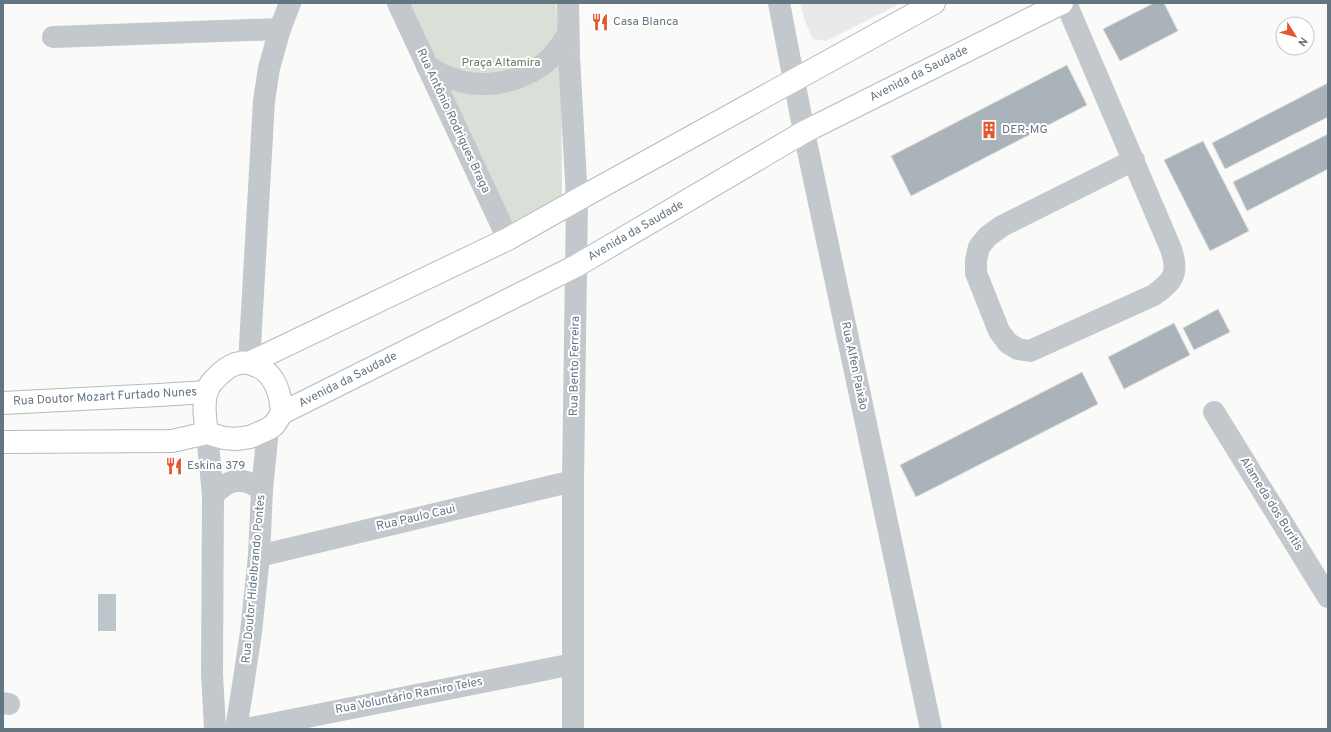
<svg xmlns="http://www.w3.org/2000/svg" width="1331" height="732" viewBox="0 0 1331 732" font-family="Overpass,sans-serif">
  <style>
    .built { fill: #e8e9e9 }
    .green { fill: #dadfd7 }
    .water { fill: #bbc7cb }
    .building { fill: #aab3b9; stroke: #dcdcda }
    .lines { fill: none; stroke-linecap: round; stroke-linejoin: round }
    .major-casing { stroke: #b5babe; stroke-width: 24 }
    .minor { stroke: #c3c8cc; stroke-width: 22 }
    .major { stroke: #fff; stroke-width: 22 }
    .labels { text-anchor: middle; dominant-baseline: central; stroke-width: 4; stroke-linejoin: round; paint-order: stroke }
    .poi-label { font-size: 12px; fill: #657683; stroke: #fff; text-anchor: start }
    .park-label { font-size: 12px; fill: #687a64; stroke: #fff }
    .street-label { font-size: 12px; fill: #657683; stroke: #fff }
  </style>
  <rect width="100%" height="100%" fill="#fafaf8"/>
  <!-- built -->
  <polygon class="built" points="800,3 901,3 826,41 813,39 805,21"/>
  <!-- green -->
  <polygon class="green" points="408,3 556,3 561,62 562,195 510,225"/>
  <!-- water -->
  <rect class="water" x="98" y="594" width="18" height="37"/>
  <!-- building -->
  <g class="building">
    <polygon points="1154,3 1164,3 1178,31 1120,61 1103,29"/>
    <polygon points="1067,65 1087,105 911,196 891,156"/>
    <polygon points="1328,83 1328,117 1225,169 1212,143"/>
    <polygon points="1328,134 1328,169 1247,211 1233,182"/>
    <polygon points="1203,141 1249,231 1210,251 1164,160"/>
    <polygon points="1218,309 1230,332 1194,350 1183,328"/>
    <polygon points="1174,323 1190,355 1124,389 1108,357"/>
    <polygon points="1082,372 1098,404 916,497 900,465"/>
  </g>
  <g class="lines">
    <!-- major casing -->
    <g class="major-casing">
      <g id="major">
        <path d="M249,363C254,365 260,367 264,370C277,380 281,397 282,413"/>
        <polyline points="3,403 159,395 207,392"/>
        <path d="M207,433C205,420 203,406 206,393C209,382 228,364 240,363C243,362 246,363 249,363L508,239L577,200L934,3"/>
        <polyline points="3,442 172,441 207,433 224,438 236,439 250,437 268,429 274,425 282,413 576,266 804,132 1062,3"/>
      </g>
    </g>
    <!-- minor -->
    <g class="minor">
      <polyline points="398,3 508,239"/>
      <polyline points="568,3 569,56 577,200 573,481 573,729"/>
      <polyline points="779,3 804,132 931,729"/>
      <path d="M1066,3L1171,249C1179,274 1174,280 1154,295L1030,351L1018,349L1008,343L999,331L976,273V260L979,247L988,236L1002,226L1134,160"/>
      <polyline points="53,37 280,29"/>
      <path d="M427,66C433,69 439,74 446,76C478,91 517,84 545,63C555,55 561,45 568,34"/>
      <polyline points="249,363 264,101 269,68 280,29 290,3"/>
      <polyline points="1214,412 1328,597"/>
      <polyline points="207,433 213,496 212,674 215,729"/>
      <path d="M213,496C228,478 243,476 262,490"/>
      <polyline points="259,556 573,481"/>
      <polyline points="3,703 9,704"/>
      <polyline points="236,729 244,679 251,632 259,556 262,490 268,429"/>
      <polyline points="246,729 573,664"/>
    </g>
    <!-- major -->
    <use href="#major" class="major"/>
  </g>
  <!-- icons -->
  <defs>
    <g id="restaurant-bare" transform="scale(1.38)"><path d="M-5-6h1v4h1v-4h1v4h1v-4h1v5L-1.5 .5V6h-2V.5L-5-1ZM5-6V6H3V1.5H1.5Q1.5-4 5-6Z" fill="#e4572e" stroke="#fff" stroke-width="2.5" paint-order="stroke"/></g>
    <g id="building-bare" transform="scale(1.38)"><path d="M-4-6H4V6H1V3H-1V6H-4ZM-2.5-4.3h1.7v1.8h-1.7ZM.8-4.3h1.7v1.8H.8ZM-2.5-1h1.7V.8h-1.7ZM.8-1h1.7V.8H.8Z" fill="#e4572e" stroke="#fff" stroke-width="2.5" paint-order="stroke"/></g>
  </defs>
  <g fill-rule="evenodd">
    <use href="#restaurant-bare" x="600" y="22"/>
    <use href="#building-bare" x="989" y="130"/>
    <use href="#restaurant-bare" x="174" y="466"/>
  </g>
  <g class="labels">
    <!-- poi labels -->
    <g class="poi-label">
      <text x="613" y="22">Casa Blanca</text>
      <text x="1002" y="130">DER-MG</text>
      <text x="187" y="466">Eskina 379</text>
    </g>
    <!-- park labels -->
    <g class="park-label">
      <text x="501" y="63">Praça Altamira</text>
    </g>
    <!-- street labels -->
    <g class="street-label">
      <text transform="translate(919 74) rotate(-27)">Avenida da Saudade</text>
      <text transform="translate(453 121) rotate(65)">Rua Antônio Rodrigues Braga</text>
      <text transform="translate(636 231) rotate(-30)">Avenida da Saudade</text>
      <text transform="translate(575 366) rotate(-89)">Rua Bento Ferreira</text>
      <text transform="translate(854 366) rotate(78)">Rua Alfen Paixão</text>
      <text transform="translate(348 380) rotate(-27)">Avenida da Saudade</text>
      <text transform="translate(105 397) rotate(-3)">Rua Doutor Mozart Furtado Nunes</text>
      <text transform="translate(1271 504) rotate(58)">Alameda dos Buritis</text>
      <text transform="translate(416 518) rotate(-13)">Rua Paulo Caui</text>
      <text transform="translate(254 579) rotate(-85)">Rua Doutor Hidelbrando Pontes</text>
      <text transform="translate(409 696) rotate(-11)">Rua Voluntário Ramiro Teles</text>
    </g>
  </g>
  <!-- border -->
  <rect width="1331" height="732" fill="none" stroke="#657683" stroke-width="8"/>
  <!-- north arrow -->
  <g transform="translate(1295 36) rotate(127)"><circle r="19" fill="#ffffff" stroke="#c1c8cd"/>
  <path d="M0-3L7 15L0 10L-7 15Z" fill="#e4572e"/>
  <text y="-6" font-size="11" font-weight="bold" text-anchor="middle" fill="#657683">N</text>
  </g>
</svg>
